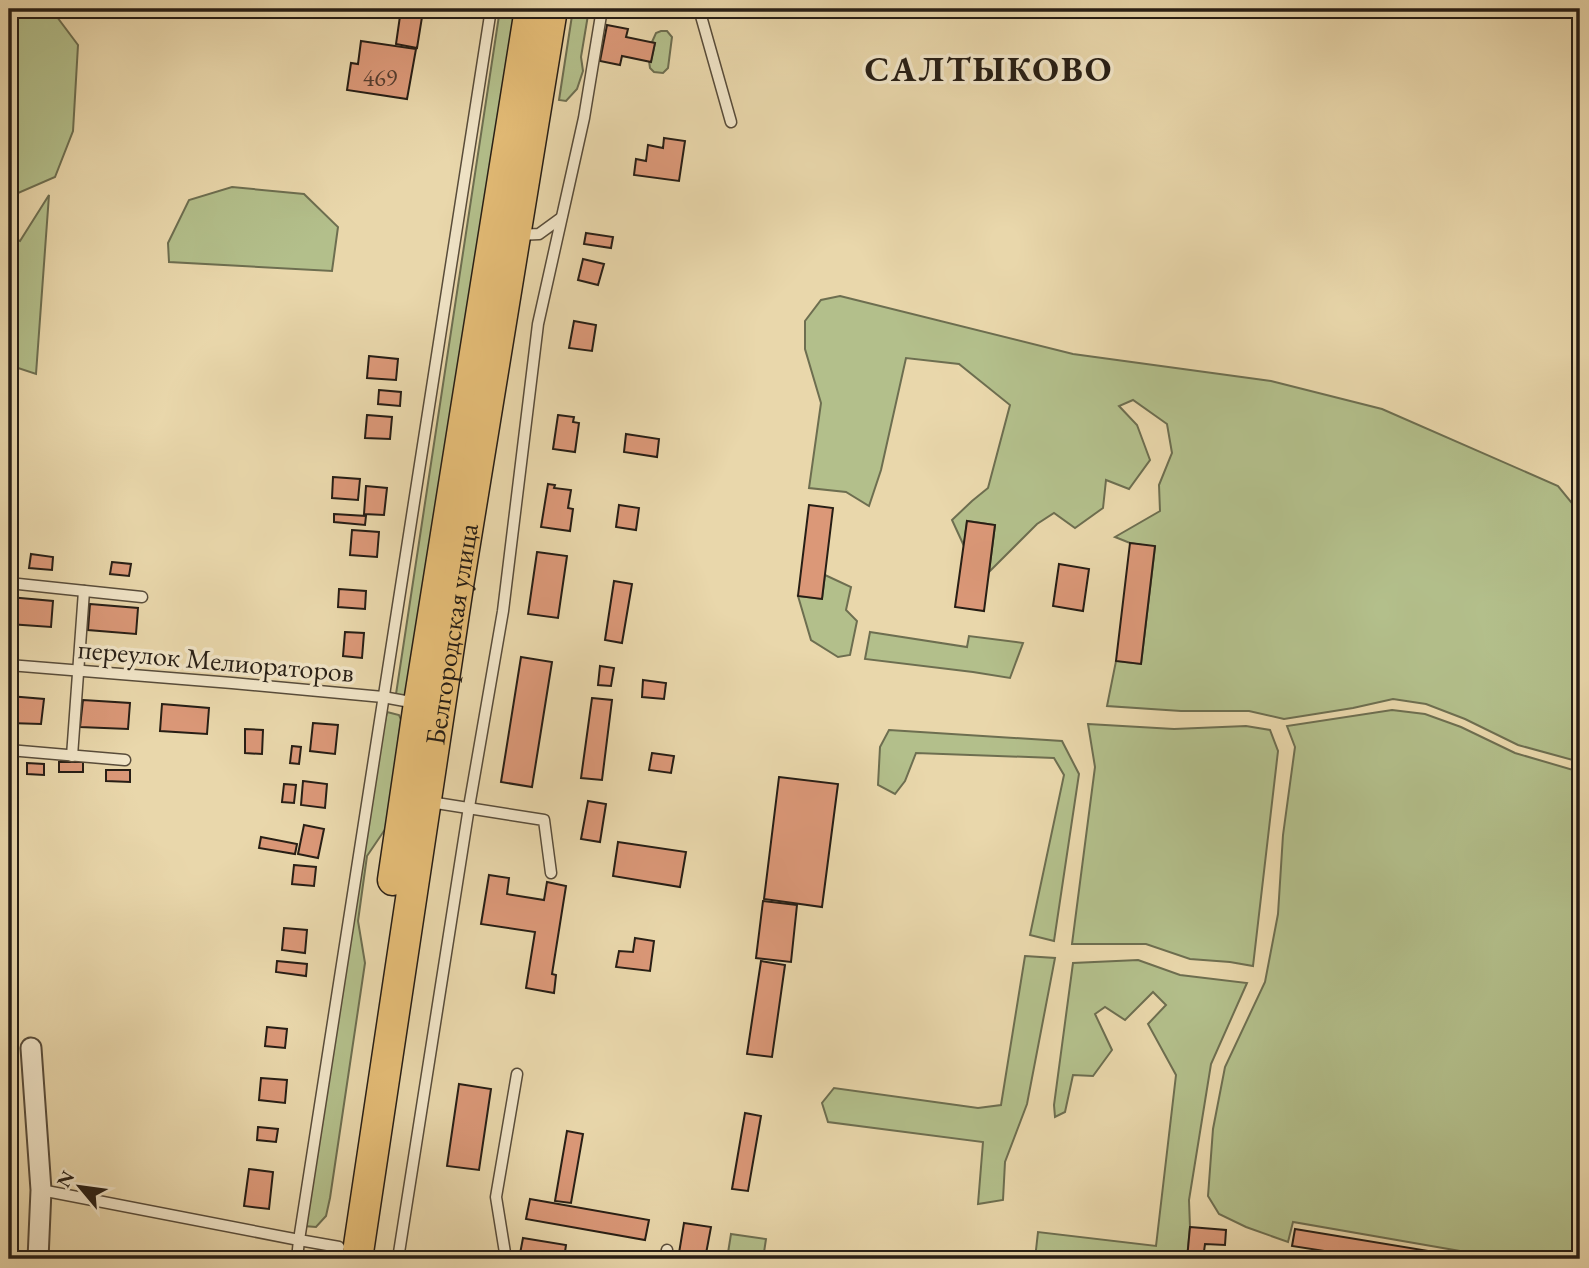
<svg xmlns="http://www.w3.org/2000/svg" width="1589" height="1268" viewBox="0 0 1589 1268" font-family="'EB Garamond',serif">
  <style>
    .green { fill: #b3bf8b; stroke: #6d6e50; stroke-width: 2 }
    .building { fill: #db9878; stroke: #271e15; stroke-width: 2 }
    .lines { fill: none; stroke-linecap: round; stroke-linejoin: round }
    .lane-casing { stroke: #584c3a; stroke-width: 13 }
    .street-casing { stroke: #584c3a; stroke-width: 23 }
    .primary-casing { stroke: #271e15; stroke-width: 33 }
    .lane { stroke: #f1e5c8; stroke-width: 10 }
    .street { stroke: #f1e5c8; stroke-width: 19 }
    .primary { stroke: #e4bc76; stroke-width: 30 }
    .labels { text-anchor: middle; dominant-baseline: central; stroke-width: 7; stroke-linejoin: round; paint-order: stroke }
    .number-label { font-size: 24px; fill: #543c2e }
    .street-label { font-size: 28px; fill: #271e15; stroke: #f1e5c8 }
    .district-label { font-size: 35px; font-weight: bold; letter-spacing: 2px; fill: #271e15; stroke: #f1e5c8 }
  </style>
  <rect width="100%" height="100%" fill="#e9d7ab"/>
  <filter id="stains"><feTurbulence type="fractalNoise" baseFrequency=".00286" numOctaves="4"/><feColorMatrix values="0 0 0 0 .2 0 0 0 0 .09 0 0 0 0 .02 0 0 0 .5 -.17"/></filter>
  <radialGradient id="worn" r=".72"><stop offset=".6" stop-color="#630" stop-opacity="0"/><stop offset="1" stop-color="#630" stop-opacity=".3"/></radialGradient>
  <!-- green -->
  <g class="green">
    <polygon points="9,9 51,9 78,45 73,131 55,177 9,197"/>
    <polygon points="500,9 520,9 406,698 396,694"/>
    <polygon points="573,9 589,9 581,57 583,71 577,89 566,101 559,100"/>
    <polygon points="661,31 667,31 672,37 668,68 663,73 654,72 650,68 649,61 651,61 655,43 652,42 656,33"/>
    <polygon points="232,187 304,194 338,227 332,271 169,262 168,243 189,200"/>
    <polygon points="49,195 36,374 9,365 9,236 20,241"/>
    <polygon points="840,296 1073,354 1271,381 1382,409 1558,486 1580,513 1580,762 1518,745 1465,719 1426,704 1393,699 1353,708 1284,719 1249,711 1181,711 1107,706 1116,661 1141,664 1155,547 1130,543 1115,537 1160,511 1159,485 1172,453 1167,424 1133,400 1119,406 1137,425 1150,460 1129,489 1106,480 1103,508 1075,528 1054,513 1037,524 989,572 995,525 967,521 964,546 952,520 972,501 988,488 1010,405 959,364 906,358 881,470 869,506 846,492 809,488 821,403 805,349 805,321 821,300"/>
    <polygon points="825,575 851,587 846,610 857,621 850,655 838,657 811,640 798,596 822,599"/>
    <polygon points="870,632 967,647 969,636 1023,643 1010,678 973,672 865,659"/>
    <polygon points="1392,710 1425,714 1461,727 1515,753 1580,772 1580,1259 1542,1259 1533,1257 1532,1259 1506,1259 1293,1222 1288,1242 1246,1227 1219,1214 1208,1196 1213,1129 1225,1067 1265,982 1278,914 1283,835 1295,747 1287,726"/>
    <polygon points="387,712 399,715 401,720 388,825 367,856 358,921 365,963 330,1198 326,1216 316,1227 304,1226 367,802"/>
    <polygon points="1088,724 1174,729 1246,726 1270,730 1278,751 1253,966 1230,962 1190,959 1146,944 1072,944 1095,767"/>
    <polygon points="889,730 1062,741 1079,774 1054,941 1030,935 1064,775 1054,758 916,753 905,781 895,794 878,785 880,747"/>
    <polygon points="1025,956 1055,958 1027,1104 1005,1162 1003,1200 978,1204 983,1142 828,1122 822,1103 834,1088 978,1108 1001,1105"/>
    <polygon points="1138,960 1180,975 1247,983 1211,1064 1189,1200 1190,1227 1187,1259 1035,1259 1038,1232 1156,1246 1176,1075 1148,1024 1166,1005 1153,992 1125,1020 1105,1007 1095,1014 1112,1050 1093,1076 1073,1075 1065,1112 1055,1117 1054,1105 1073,963"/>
    <polygon points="731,1234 766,1239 763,1259 727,1259"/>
  </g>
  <!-- building -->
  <g class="building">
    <polygon points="401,9 423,11 417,48 396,44"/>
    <polygon points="607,25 628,29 626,37 655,43 651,62 622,56 620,65 600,61"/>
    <polygon points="361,41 416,49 407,99 347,90 351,63 358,64"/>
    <polygon points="664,138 685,141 679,181 634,175 636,159 646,161 648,145 663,148"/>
    <polygon points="586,233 613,237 611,248 584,244"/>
    <polygon points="583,259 604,264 598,285 578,280"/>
    <polygon points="574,321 596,325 592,351 569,348"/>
    <polygon points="369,356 398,359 396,380 367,378"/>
    <polygon points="379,390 401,392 400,406 378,404"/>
    <polygon points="367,415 392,417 390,439 365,438"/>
    <polygon points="558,415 574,417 573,422 579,423 575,452 553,449"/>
    <polygon points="626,434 659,439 657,457 624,452"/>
    <polygon points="333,477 360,479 358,500 332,498"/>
    <polygon points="548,484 555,485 554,488 571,490 568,508 573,509 570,531 541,527"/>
    <polygon points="366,486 387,488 384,515 364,514"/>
    <polygon points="619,505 639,508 636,530 616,527"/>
    <polygon points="809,505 833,508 822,599 798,596"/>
    <polygon points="334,514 366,516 365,525 334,522"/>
    <polygon points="967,521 995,525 984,611 955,607"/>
    <polygon points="352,530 379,532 377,557 350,555"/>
    <polygon points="1130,543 1155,546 1141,664 1116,661"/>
    <polygon points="537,552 567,556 558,618 528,614"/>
    <polygon points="31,554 53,557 52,570 29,568"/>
    <polygon points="112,562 131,564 129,576 110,574"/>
    <polygon points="1059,564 1089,569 1083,611 1053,606"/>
    <polygon points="614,581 632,584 622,643 605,640"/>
    <polygon points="339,589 366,591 365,609 338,607"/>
    <polygon points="9,597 53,601 51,627 9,624"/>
    <polygon points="90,604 138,608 136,634 88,630"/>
    <polygon points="345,632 364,633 362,658 343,656"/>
    <polygon points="521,657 552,662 532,787 501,782"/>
    <polygon points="600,666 614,668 611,686 598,685"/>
    <polygon points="643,680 666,683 664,699 642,697"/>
    <polygon points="9,696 44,699 41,724 9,723"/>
    <polygon points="592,698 612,700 602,780 581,778"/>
    <polygon points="83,700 130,703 128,729 80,727"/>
    <polygon points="162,704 209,708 207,734 160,731"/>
    <polygon points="313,723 338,725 335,754 310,751"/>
    <polygon points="245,729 263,730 262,754 245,753"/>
    <polygon points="292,746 301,747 299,764 290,763"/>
    <polygon points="652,753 674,756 671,773 649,770"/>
    <rect x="59" y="762" width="24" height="10"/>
    <polygon points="27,763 44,764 44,775 27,774"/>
    <polygon points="106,770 130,770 130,782 106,781"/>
    <polygon points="779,777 838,784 822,907 764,899"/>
    <polygon points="303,781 327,784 325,808 301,805"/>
    <polygon points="284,784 296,785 294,803 282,802"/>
    <polygon points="588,801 606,804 600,842 581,839"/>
    <polygon points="304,825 324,829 318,858 298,854"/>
    <polygon points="261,837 297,844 295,854 259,848"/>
    <polygon points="618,842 686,852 680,887 613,876"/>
    <polygon points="294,865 316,867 314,886 292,884"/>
    <polygon points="489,875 509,878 507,894 544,900 547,882 566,886 552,974 556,975 554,993 526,988 535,932 481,924"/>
    <polygon points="763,901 797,905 791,962 756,958"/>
    <polygon points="284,928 307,930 305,953 282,950"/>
    <polygon points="635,938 654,941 650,971 616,967 619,951 633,952"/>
    <polygon points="277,961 307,964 306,976 276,972"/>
    <polygon points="761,961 785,965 772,1057 747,1054"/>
    <polygon points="267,1027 287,1029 285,1048 265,1046"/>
    <polygon points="261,1078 287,1080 285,1103 259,1100"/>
    <polygon points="459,1084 491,1089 479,1170 447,1166"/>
    <polygon points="745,1113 761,1116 748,1191 732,1189"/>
    <polygon points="258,1127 278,1129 276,1142 257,1140"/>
    <polygon points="567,1131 583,1134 571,1203 555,1201"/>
    <polygon points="249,1169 273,1172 269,1209 244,1206"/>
    <polygon points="530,1199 649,1220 645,1240 526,1219"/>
    <polygon points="684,1223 711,1227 705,1259 678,1259"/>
    <polygon points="1190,1227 1226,1230 1225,1245 1205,1244 1203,1259 1187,1259"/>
    <polygon points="1295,1229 1465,1257 1465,1259 1376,1259 1292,1246"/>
    <polygon points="523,1238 566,1245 564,1259 519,1259"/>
  </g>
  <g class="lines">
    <!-- lane casing -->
    <g class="lane-casing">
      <g id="lane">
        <polyline points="699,9 731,122"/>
        <polyline points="517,235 539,234 561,218"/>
        <polyline points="9,583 142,597"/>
        <polyline points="9,665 232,683 383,697 416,703"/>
        <polyline points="9,750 125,760"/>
        <polyline points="72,756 84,591"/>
        <polyline points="430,802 544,820 551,873"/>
        <polyline points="41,1190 299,1240 297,1259"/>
        <polyline points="339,1247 299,1240 491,9"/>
        <polyline points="398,1259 469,807 503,611 538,324 584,118 602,9"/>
        <polyline points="506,1259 496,1197 517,1074"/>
        <polyline points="665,1259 667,1250"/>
      </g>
    </g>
    <!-- street casing -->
    <g class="street-casing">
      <polyline id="street" points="31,1048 41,1190 38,1259"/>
    </g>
    <!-- primary casing -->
    <g class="primary-casing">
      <g id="primary">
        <polyline points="393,880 419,703 530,9"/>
        <path id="s1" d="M357,1259L458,586L552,9"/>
      </g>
    </g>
    <!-- lane -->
    <use href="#lane" class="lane"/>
    <!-- street -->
    <use href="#street" class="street"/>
    <!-- primary -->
    <use href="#primary" class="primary"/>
  </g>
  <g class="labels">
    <!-- number labels -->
    <g class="number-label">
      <text x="380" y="77">469</text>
    </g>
    <!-- street labels -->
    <g class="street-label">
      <text stroke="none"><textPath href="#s1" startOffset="632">Белгородская улица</textPath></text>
      <text transform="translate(216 660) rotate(5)">переулок Мелиораторов</text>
    </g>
    <!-- district labels -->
    <g class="district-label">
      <text x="989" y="68">САЛТЫКОВО</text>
    </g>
  </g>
  <!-- margin -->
  <rect width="1589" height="1268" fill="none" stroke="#e9d7ab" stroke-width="35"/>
  <rect x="10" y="10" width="1568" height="1247" fill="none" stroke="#271e15" stroke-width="3.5"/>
  <rect x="18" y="18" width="1554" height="1233" fill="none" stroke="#271e15" stroke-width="2"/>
  <!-- north arrow -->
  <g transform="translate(80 1187) rotate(299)" stroke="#f1e5c8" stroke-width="5" paint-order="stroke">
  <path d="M0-5L12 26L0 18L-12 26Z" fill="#271e15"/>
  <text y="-10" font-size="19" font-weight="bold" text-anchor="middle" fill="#271e15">N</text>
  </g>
  <rect width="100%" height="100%" filter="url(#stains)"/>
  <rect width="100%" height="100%" fill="url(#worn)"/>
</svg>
